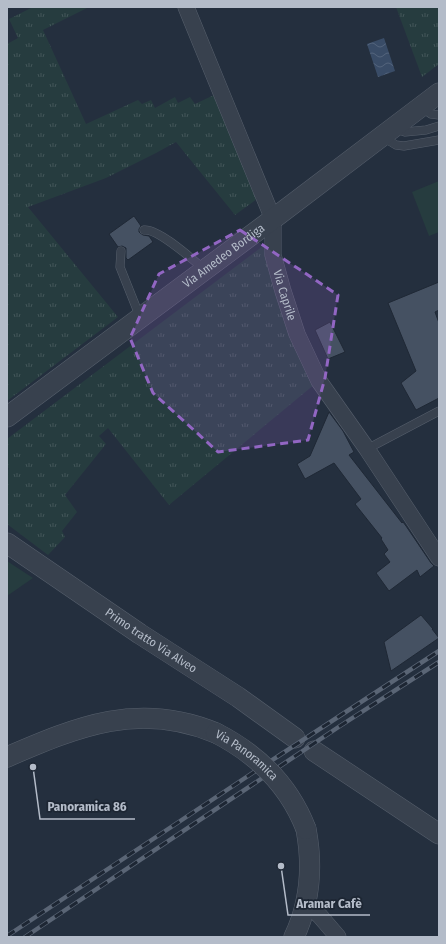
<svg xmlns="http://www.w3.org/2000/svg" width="446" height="944" viewBox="0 0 446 944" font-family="'Fira Sans Condensed',sans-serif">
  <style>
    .grass { fill: url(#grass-tufts) }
    .green { fill: #263c3f }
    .water { fill: url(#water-waves) }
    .building { fill: #455162; stroke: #1f2835 }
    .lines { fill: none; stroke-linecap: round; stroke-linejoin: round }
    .service-casing { stroke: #565f6c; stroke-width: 9 }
    .minor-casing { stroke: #565f6c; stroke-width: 17 }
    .tertiary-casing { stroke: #565f6c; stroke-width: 21 }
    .service { stroke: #38414e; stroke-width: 8 }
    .minor { stroke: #38414e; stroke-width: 16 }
    .tertiary { stroke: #38414e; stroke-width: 20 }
    .rail-casing { stroke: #5a6575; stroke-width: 4.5 }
    .rail { stroke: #1d2633; stroke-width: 3; stroke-dasharray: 9; stroke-linecap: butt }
    .tertiary-bridge-casing { stroke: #565f6c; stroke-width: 21; stroke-linecap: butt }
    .tertiary-bridge { stroke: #38414e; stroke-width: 20 }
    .marked { fill: #9266c3; fill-opacity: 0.2; stroke: #9266c3; stroke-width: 3; stroke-dasharray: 8 5; stroke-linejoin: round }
    .labels { text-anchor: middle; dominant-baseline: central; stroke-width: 3.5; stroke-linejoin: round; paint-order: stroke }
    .street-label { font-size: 12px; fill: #b4bcc9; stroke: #1d2633 }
    .leader { fill: none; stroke: #b4bcc9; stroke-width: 1.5 }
    .callout-dot { fill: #b4bcc9; stroke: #1d2633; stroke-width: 1.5 }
    .callout-label { font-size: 13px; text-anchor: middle; font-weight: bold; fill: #b4bcc9; stroke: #1d2633; stroke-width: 3.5; stroke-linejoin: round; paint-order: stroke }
  </style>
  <defs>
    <pattern id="grass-tufts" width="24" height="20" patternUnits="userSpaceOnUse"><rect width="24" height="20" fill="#263c3f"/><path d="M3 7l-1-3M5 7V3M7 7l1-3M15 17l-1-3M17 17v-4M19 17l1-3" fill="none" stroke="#435659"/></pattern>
    <pattern id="water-waves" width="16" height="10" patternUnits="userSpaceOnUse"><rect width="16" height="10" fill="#394c67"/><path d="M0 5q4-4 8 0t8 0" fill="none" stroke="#53647b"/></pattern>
  </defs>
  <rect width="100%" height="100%" fill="#242f3e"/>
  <!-- grass -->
  <g class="grass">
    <polygon points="33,7 89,7 43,30 86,124 138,100 142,104 151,100 155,108 175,97 178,103 190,97 195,104 214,95 261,196 235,215 176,142 156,153 106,178 28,207 118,317 7,401 7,44 18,38 9,19"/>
    <polygon points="396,7 439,7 439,64 422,77"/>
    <polygon points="263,246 278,302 315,384 169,505 108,428 99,436 106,444 65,495 77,512 62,531 65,537 48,555 7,524 7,471 9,469 7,466 7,439"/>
  </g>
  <!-- green -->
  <g class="green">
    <polygon points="439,181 439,232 429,236 412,192"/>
    <polygon points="7,561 33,578 7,596"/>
  </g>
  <!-- water -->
  <polygon class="water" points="384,38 395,71 378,77 367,44"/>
  <!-- building -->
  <g class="building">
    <polygon points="134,216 141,226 139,229 139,232 143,235 149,236 153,242 128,260 126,258 126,248 122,246 118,247 109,234"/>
    <polygon points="439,282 439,310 435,312 439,323 439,398 416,410 401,383 416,371 388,303"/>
    <polygon points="330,322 345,352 328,359 315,330"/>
    <polygon points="329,412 343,431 354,452 349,455 402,523 403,522 406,526 431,563 434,566 420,577 417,570 389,591 376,573 390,562 384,554 388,550 381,539 382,538 355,504 361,499 334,463 305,479 297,464 310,456"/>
    <polygon points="421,615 433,629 432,629 439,638 391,671 384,642"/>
  </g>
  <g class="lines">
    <!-- service casing -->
    <g class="service-casing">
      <g id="service">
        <polyline points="421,107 431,114 439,115"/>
        <polyline points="394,128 405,132 426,130 439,126"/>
        <polyline points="383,137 396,145 404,146 439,140"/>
        <path d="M144,230C158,228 193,260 204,269"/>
        <polyline points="121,251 120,267 140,317"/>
        <polyline points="367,449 439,411"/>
      </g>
    </g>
    <!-- minor casing -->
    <g class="minor-casing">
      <g id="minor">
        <path id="s1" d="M186,7L273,219V255L283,291L297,334L319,381L367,449L439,558"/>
        <polyline points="305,902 320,916 338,937"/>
      </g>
    </g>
    <!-- tertiary casing -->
    <g class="tertiary-casing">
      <g id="tertiary">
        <path id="s2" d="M7,417L273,219L439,93"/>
        <path id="s3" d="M7,543L140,634L238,697L295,738"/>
        <polyline points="314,751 439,834"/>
        <path d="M7,757C79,726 139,701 216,733"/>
        <path d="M294,937C310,903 313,866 306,829"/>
      </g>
    </g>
    <!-- service -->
    <use href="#service" class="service"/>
    <!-- minor -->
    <use href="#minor" class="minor"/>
    <!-- tertiary -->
    <use href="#tertiary" class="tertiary"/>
    <!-- rail casing -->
    <g class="rail-casing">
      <g id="rail">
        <polyline points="7,936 257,770 439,651"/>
        <polyline points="25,937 340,726 439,662"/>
      </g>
    </g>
    <!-- rail -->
    <use href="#rail" class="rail"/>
    <!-- tertiary-bridge casing -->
    <g class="tertiary-bridge-casing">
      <g id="tertiary-bridge">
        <path id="s4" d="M216,733C257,754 289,785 306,829"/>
      </g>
    </g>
    <!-- tertiary-bridge -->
    <use href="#tertiary-bridge" class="tertiary-bridge"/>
  </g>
  <!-- marked area -->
  <path class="marked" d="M240,230L338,295L325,378L308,440L218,452L153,393L130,338L159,274Z"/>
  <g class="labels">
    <!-- street labels -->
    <g class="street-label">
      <text stroke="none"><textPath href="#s2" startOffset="270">Via Amedeo Bordiga</textPath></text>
      <text stroke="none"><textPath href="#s1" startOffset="307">Via Caprile</textPath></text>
      <text stroke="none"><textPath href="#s3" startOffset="174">Primo tratto Via Alveo</textPath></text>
      <text stroke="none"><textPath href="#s4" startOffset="38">Via Panoramica</textPath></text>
    </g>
  </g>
  <!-- callouts -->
  <path class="leader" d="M33 767L40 819H135M281 866L288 915H370"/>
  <g class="callout-dot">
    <circle cx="33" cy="767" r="4"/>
    <circle cx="281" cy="866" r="4"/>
  </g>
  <g class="callout-label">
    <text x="87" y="811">Panoramica 86</text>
    <text x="329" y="908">Aramar Cafè</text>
  </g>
  <!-- border -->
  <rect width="446" height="944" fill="none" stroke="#b4bcc9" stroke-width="16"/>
</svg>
